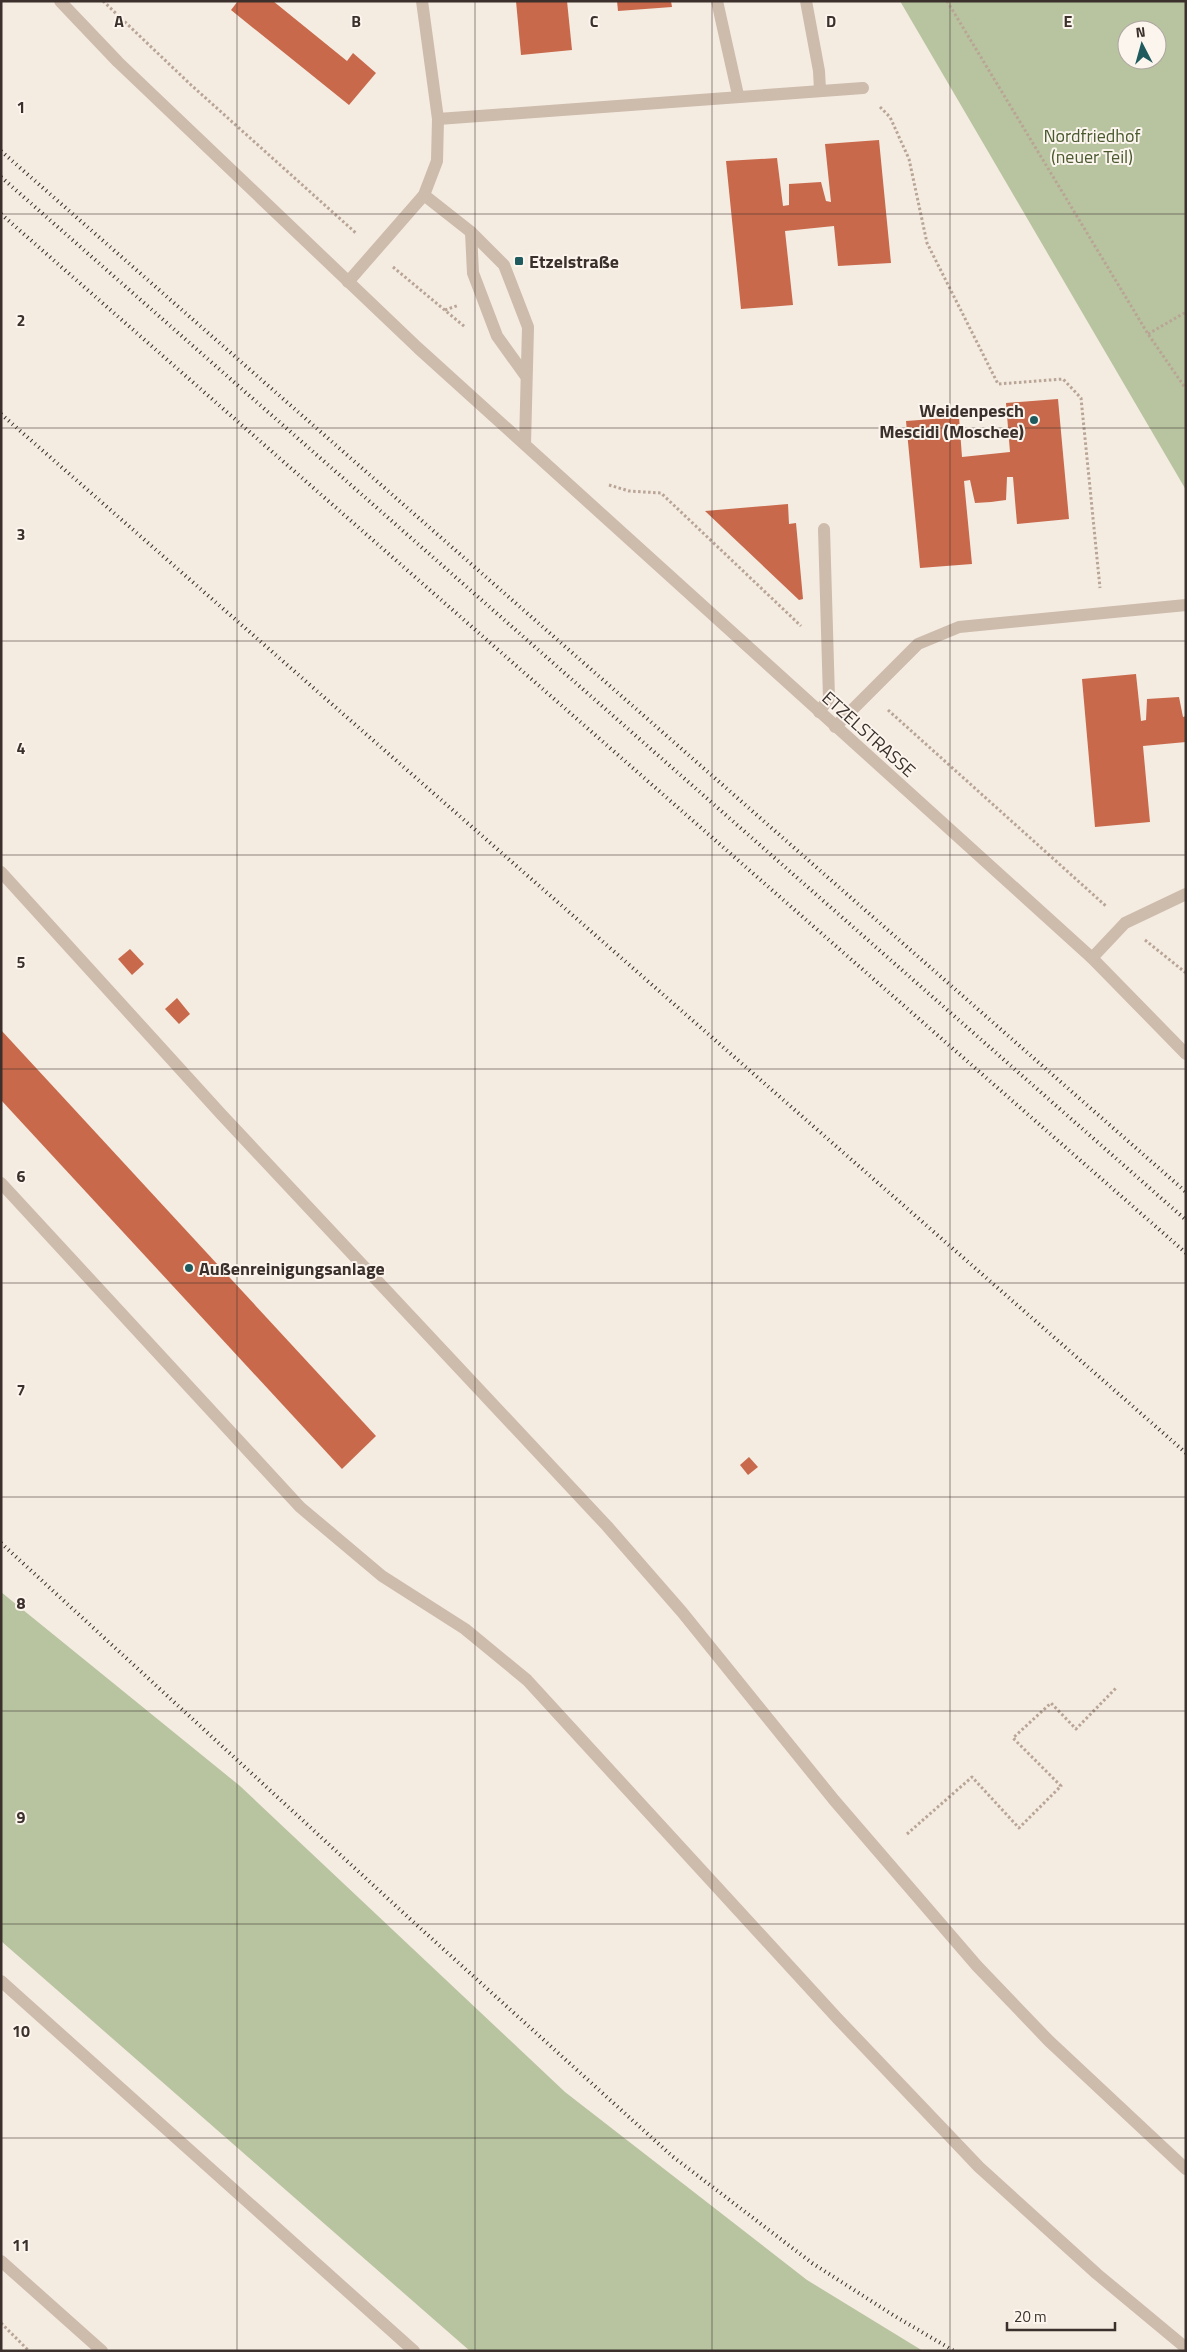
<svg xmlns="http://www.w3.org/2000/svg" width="1187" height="2352" viewBox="0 0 1187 2352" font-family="'Titillium Web',sans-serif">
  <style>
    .green { fill: #b8c4a0; fill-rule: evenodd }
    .building { fill: #c8694b }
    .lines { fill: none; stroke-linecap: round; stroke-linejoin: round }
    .path { stroke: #b9a596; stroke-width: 3; stroke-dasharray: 2.5 2.5; stroke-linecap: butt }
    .minor { stroke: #cdbbac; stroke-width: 12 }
    .rail { stroke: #3b302b; stroke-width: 4; stroke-dasharray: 1 4; stroke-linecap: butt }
    .grid { fill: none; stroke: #3b302b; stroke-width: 1; stroke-opacity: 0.55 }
    .poi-dot { fill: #1f5a5e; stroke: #fbf5ee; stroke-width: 2 }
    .labels { text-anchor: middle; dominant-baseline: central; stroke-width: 4; stroke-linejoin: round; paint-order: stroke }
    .park-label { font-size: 18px; fill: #4a5a2e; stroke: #fbf5ee }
    .poi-label { font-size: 18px; font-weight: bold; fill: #3b302b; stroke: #fbf5ee; text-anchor: start }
    .street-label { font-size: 18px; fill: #3b302b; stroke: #fbf5ee }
    .grid-label { font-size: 16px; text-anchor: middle; font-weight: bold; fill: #3b302b; stroke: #fbf5ee; stroke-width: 4; stroke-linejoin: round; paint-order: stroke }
  </style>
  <rect width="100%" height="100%" fill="#f4ebe1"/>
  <!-- green -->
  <g class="green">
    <path d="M900,1H1186V490ZM1127,30H1157V60H1127Z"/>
    <polygon points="1,1592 240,1786 565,2092 807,2280 923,2351 470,2351 1,1941"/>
  </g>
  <!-- building -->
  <g class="building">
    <polygon points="238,1 273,1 347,61 353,53 376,73 349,105 231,10"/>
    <polygon points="516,1 567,1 572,50 521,55"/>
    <polygon points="617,1 671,1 672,7 618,11"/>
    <polygon points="879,140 891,263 838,266 834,226 785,231 793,305 741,309 726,161 777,158 783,206 789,205 789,184 821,182 826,201 831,202 825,144"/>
    <polygon points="1058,399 1069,519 1017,524 1013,477 1007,477 1006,500 991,502 975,503 970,480 964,481 972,564 920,568 906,421 959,417 962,457 1010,452 1006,403"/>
    <polygon points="788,504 789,524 796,523 803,599 799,600 705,511"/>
    <polygon points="1136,674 1141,721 1146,720 1147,699 1179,697 1183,717 1186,716 1186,742 1143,746 1150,822 1095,827 1082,679"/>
    <polygon points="130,949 144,964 132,975 118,959"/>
    <polygon points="177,998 190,1014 179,1024 165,1009"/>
    <polygon points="1,1030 376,1436 342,1469 1,1100"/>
    <polygon points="749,1457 758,1467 748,1475 740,1465"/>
  </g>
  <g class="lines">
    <!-- path -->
    <g class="path">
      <polyline points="103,1 190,84 357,234"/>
      <polyline points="947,1 1148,334 1186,389"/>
      <polyline points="880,107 890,117 909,159 927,243 998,384 1063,379 1081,398 1100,588"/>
      <polyline points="393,267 465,327"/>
      <polyline points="445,310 459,305"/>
      <polyline points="1148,334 1186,312"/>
      <polyline points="609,485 629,491 661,493 801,626"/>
      <polyline points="888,710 1107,907"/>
      <polyline points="1145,940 1186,973"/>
      <polyline points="907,1834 972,1777 1019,1828 1061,1786 1013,1738 1051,1703 1076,1729 1117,1687"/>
      <polyline points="1,2323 29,2351"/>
    </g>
    <!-- minor -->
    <g class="minor">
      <polyline points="60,1 118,62 418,348 1092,958 1186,1054"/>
      <polyline points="717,1 738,95"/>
      <polyline points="806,1 819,71 820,90"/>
      <polyline points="438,119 863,88"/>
      <polyline points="424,195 471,232 504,265 528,327 525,444"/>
      <polyline points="471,232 473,273 497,336 525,375"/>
      <polyline points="348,282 424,195 437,161 438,119 422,1"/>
      <polyline points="819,712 829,698 824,529"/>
      <polyline points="835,727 918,644 959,627 1186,605"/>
      <polyline points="1,872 221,1114 607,1526 682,1612 834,1800 977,1966 1049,2041 1186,2169"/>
      <polyline points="1092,958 1125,923 1186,894"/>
      <polyline points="1,1183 300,1507 382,1576 465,1629 527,1680 837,2018 979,2167 1097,2274 1186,2348"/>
      <polyline points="1,1981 414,2351"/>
      <polyline points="1,2261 102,2351"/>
    </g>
    <!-- rail -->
    <g class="rail">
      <polyline points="1,151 1186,1192"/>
      <polyline points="1,177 1186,1220"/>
      <polyline points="1,214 1186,1253"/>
      <polyline points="1,414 1186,1453"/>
      <polyline points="1,1543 409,1918 672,2156 812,2263 893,2315 954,2351"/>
    </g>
  </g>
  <!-- grid -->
  <path class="grid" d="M237,1V2351M475,1V2351M712,1V2351M950,1V2351M1,214H1186M1,428H1186M1,641H1186M1,855H1186M1,1069H1186M1,1283H1186M1,1497H1186M1,1711H1186M1,1924H1186M1,2138H1186"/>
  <!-- markers -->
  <g class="poi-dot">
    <rect x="514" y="256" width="10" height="10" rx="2.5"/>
    <circle cx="1034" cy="420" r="5"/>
    <circle cx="189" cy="1268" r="5"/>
  </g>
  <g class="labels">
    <!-- park labels -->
    <g class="park-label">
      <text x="1092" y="135">Nordfriedhof<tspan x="1092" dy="21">(neuer Teil)</tspan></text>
    </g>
    <!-- poi labels -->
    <g class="poi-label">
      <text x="529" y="261">Etzelstraße</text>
      <text x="1024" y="410" text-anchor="end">Weidenpesch<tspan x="1024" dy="21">Mescidi (Moschee)</tspan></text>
      <text x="199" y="1268">Außenreinigungsanlage</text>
    </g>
    <!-- street labels -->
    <g class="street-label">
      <text transform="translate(869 734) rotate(42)">ETZELSTRASSE</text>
    </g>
  </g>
  <g class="grid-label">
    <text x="119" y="27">A</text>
    <text x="356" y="27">B</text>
    <text x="594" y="27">C</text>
    <text x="831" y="27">D</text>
    <text x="1068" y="27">E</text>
    <text x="21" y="113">1</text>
    <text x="21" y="326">2</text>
    <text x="21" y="540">3</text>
    <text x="21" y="754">4</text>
    <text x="21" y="968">5</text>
    <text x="21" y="1182">6</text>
    <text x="21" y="1396">7</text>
    <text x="21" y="1609">8</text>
    <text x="21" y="1823">9</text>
    <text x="21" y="2037">10</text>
    <text x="21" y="2251">11</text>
  </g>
  <!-- border -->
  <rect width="1187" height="2352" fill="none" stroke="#3b302b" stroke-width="5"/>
  <!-- north arrow -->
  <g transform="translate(1142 45) rotate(354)"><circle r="24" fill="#fbf5ee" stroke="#aea6a0"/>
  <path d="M0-4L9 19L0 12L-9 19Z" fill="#1f5a5e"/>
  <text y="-8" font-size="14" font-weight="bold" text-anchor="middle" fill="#3b302b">N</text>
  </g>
  <!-- scale -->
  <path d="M1007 2322v8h108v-8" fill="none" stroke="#3b302b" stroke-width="2.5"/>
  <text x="1014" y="2322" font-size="15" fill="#3b302b" stroke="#fbf5ee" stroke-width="4" paint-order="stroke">20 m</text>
</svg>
